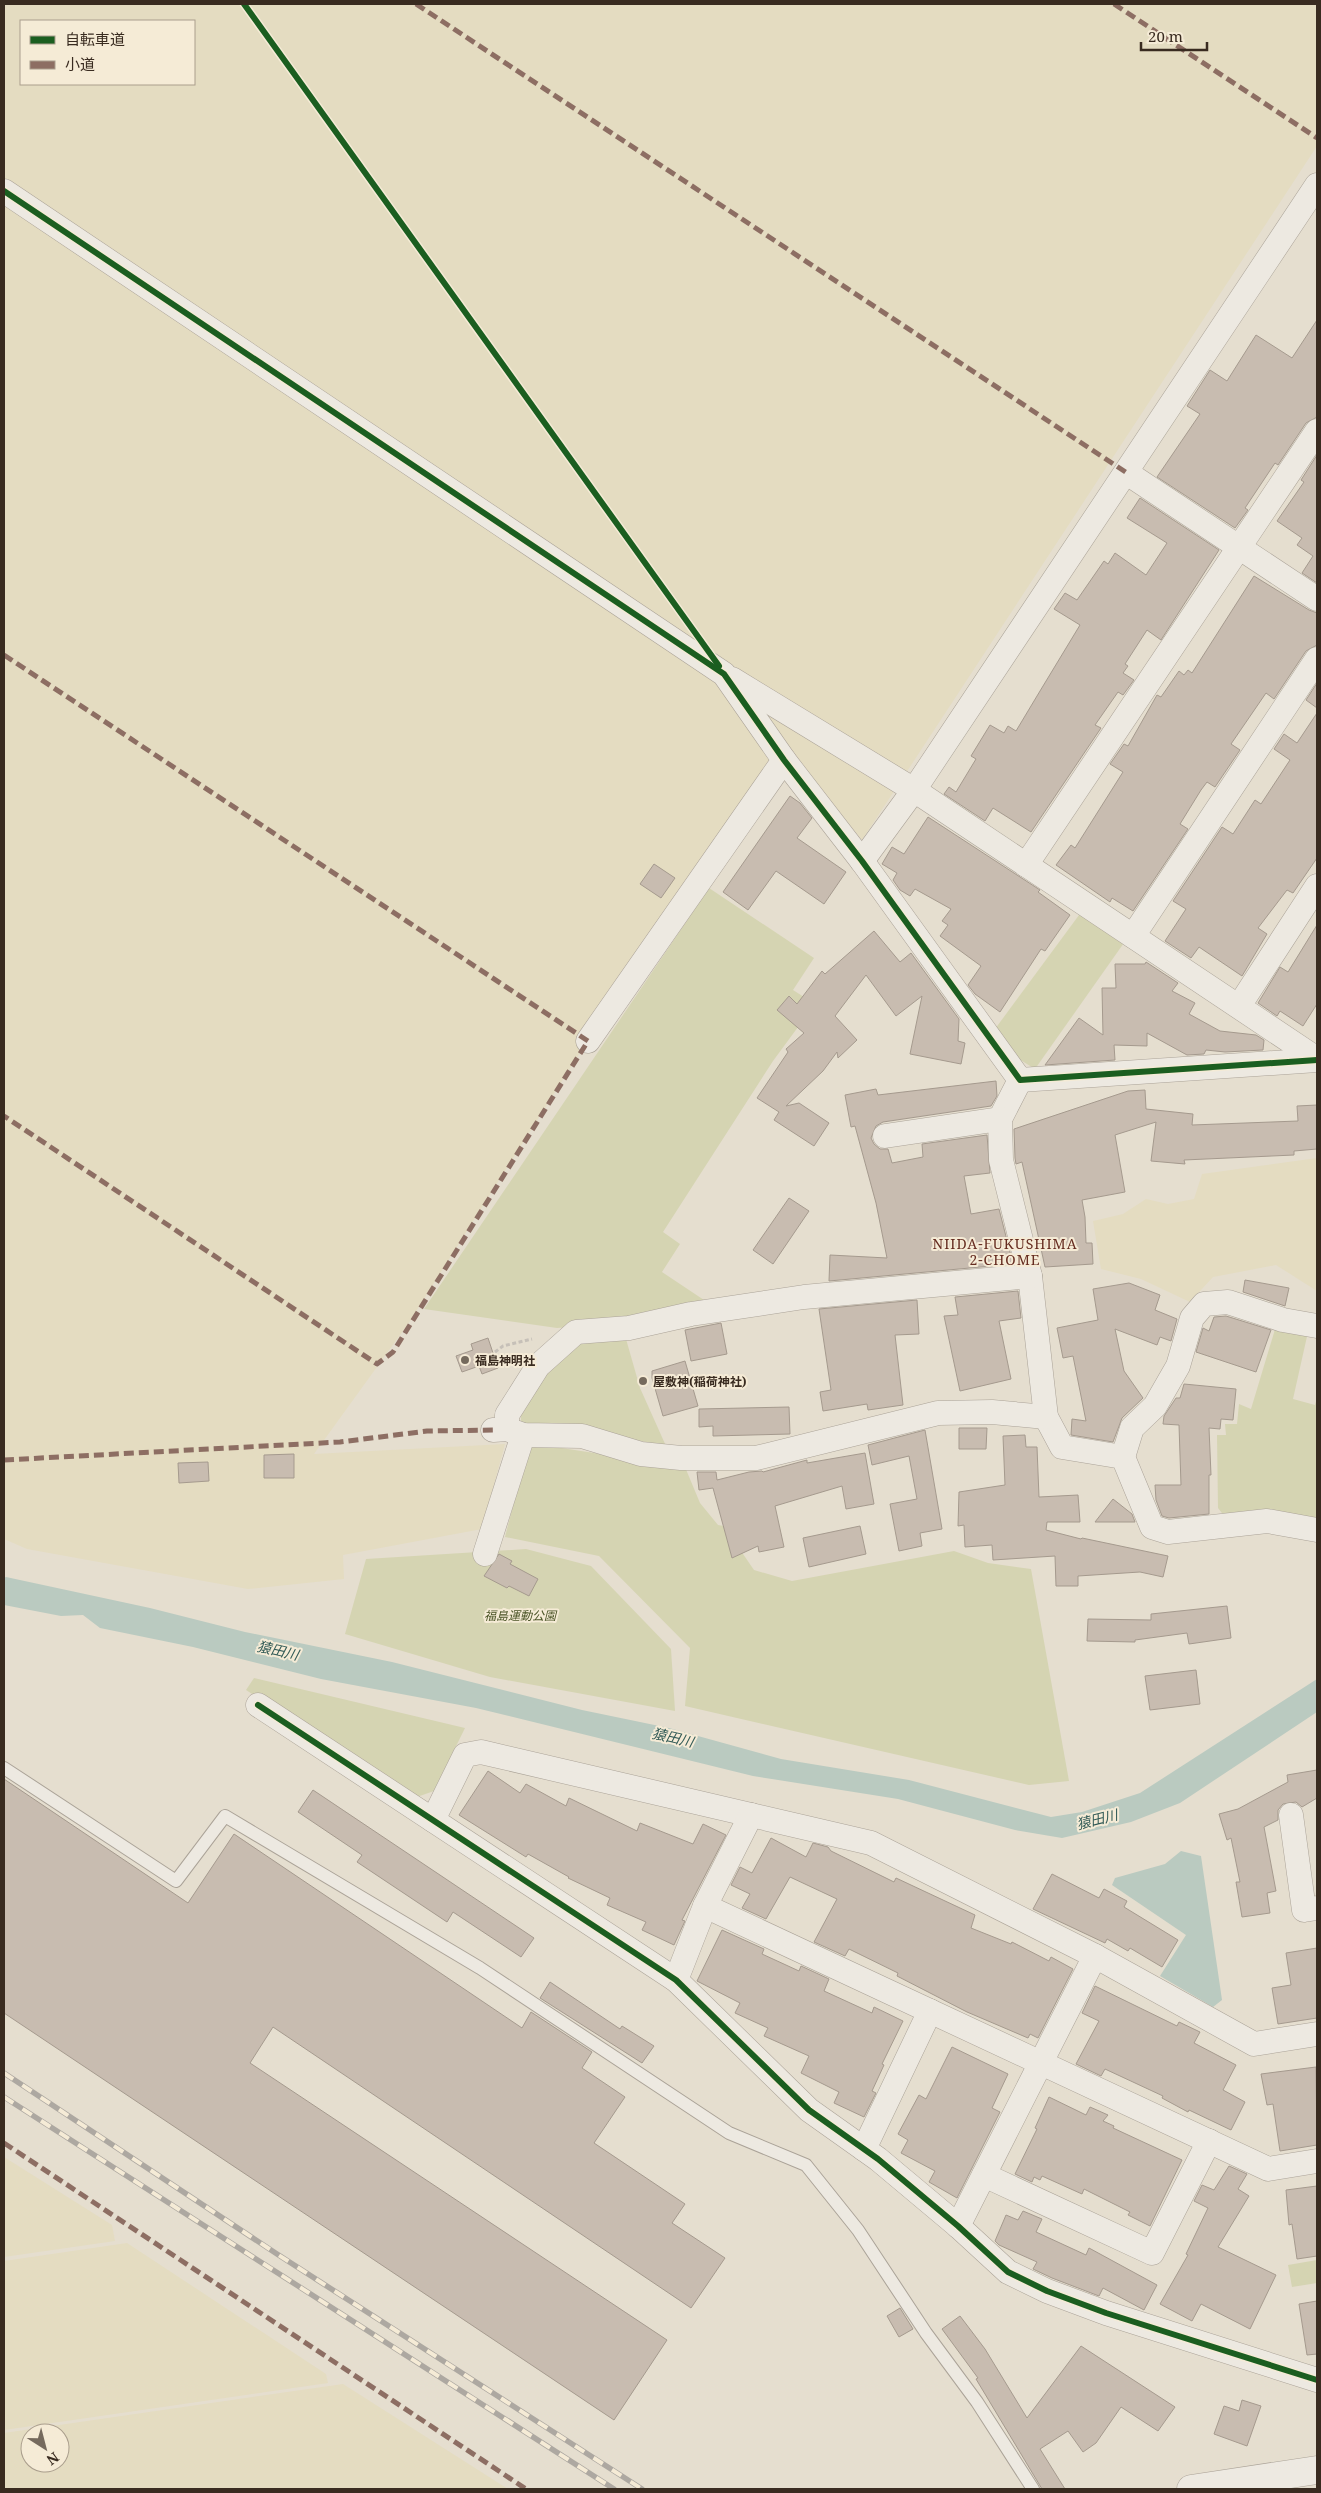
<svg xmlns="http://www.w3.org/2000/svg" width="1321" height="2493" viewBox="0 0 1321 2493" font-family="'Noto Serif','Noto Sans JP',serif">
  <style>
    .farmland { fill: #e4dcc1; fill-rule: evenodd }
    .green { fill: #d5d4b2 }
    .water { fill: #bacac0 }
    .building { fill: #c8bcb0; stroke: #a59a8e }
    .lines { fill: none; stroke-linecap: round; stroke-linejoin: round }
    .service-casing { stroke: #aba398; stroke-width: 14 }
    .minor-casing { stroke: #aba398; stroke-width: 25 }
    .tertiary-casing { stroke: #aba398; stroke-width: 29 }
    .path { stroke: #c6c0b8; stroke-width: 3; stroke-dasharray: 4 2.5; stroke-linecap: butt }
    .service { stroke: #ede9e1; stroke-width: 12 }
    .minor { stroke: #ede9e1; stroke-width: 24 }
    .tertiary { stroke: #ede9e1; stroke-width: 28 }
    .rail-casing { stroke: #ada8a1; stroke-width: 5.5 }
    .rail { stroke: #f5ebd6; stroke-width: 4; stroke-dasharray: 11; stroke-linecap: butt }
    .quiet { stroke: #8d6e63; stroke-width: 5; stroke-dasharray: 10 5; stroke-linecap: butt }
    .cycleway-casing { stroke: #f5ebd6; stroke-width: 9 }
    .cycleway { stroke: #1b5e20; stroke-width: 6 }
    .poi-dot { fill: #756a5d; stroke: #f5ebd6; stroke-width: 2 }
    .labels { text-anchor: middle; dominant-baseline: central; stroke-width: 4; stroke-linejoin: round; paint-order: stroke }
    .poi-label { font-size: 12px; font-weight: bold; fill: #392b20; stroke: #f5ebd6; text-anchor: start }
    .park-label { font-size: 12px; font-style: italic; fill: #4b5527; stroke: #f5ebd6 }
    .neighbourhood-label { font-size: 14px; letter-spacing: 1px; fill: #652c20; stroke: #f5ebd6 }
    .water-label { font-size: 14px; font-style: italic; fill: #305955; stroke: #f5ebd6 }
  </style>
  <rect width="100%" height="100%" fill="#e5decf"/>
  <!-- farmland -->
  <g class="farmland">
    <path d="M4,4H1317V146L862,840L783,744L678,898L408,1324L314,1454L505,1444L482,1529L343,1555L344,1579L248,1589L27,1549L4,1539ZM21,21H194V84H21Z"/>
    <polygon points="1317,1158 1317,1291 1276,1265 1213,1277 1190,1302 1141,1279 1101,1269 1093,1221 1123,1214 1146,1199 1168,1204 1194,1199 1202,1174"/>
    <polygon points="4,2157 112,2225 115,2241 4,2257"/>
    <polygon points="127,2243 326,2374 328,2383 4,2430 4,2261"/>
    <path d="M343,2384L508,2489H4V2433ZM30,2433H60V2463H30Z"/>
  </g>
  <!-- green -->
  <g class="green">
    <polygon points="709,888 814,958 793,990 815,1004 773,1061 663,1232 680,1244 662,1272 710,1304 631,1323 557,1328 424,1309"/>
    <polygon points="1082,911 1126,940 1035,1069 1014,1056 995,1029"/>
    <polygon points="1276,1326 1308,1332 1293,1399 1315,1405 1317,1398 1317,1524 1225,1517 1218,1508 1217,1435 1226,1435 1225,1424 1237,1424 1239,1404 1251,1409"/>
    <polygon points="626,1339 640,1388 666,1446 591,1431 521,1424 521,1409 557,1357 577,1343"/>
    <polygon points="529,1443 685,1467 700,1503 718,1525 736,1528 743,1554 754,1570 792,1581 954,1551 988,1563 1031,1569 1069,1781 1029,1785 685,1706 690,1648 599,1556 505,1537"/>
    <polygon points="526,1549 591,1566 671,1649 675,1711 490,1677 345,1634 366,1559"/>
    <polygon points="254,1678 465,1728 434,1791 414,1798 246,1690"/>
    <polygon points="1317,2260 1317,2283 1292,2287 1288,2265"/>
  </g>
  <!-- water -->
  <g class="water">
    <polygon points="6,1577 150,1608 245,1632 392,1662 582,1710 669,1728 781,1759 909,1780 1051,1817 1082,1812 1140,1793 1317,1679 1317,1712 1180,1803 1131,1822 1062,1838 1015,1830 898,1799 753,1776 476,1708 321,1679 193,1647 100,1628 83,1615 61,1616 4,1605 4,1578"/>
    <polygon points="1181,1851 1201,1856 1222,2000 1213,2007 1160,1976 1186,1935 1112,1885 1115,1878 1165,1864"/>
  </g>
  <!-- building -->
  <g class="building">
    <polygon points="1317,320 1317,417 1306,423 1278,465 1275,463 1245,508 1248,510 1235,528 1157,477 1200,414 1187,406 1210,370 1227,381 1256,335 1292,358"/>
    <polygon points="1317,455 1317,583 1302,573 1313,556 1297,545 1302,538 1277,521 1304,482 1301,480"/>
    <polygon points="1140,498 1219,550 1161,640 1147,630 1125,664 1128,666 1123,673 1134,680 1123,695 1118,692 1095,725 1101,728 1031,832 993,808 985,821 944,794 949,787 956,792 976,759 971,756 990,725 1004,733 1008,726 1016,731 1040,691 1080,625 1054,609 1065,593 1077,600 1104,561 1108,564 1115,553 1146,575 1167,543 1127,518"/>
    <polygon points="1254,576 1309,610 1317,613 1317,645 1306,651 1274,699 1266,693 1231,744 1240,750 1215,787 1207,782 1201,790 1180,824 1188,829 1133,911 1112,898 1110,902 1056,865 1071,845 1075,848 1123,772 1110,764 1124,744 1128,746 1157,695 1161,697 1179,671 1184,675 1188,670 1192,673"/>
    <polygon points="1317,683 1317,708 1306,700"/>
    <polygon points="1317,713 1317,858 1293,893 1287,890 1258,928 1267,934 1242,976 1199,947 1191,958 1165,941 1186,909 1173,901 1222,827 1233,834 1255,800 1261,804 1290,760 1274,749 1284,734 1297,743"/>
    <polygon points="790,796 800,803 812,818 797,838 846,872 824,904 776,871 748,910 723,892"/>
    <polygon points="928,817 1040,890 1038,892 1070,915 1045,951 1041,949 1000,1012 975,994 968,985 981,966 940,936 948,925 942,921 951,909 915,889 910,896 900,890 893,880 897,873 882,864 892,847 904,854"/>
    <polygon points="654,864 675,878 661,898 640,884"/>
    <polygon points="1317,925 1317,1004 1303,1026 1280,1011 1277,1016 1258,1003 1280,967 1288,972"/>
    <polygon points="874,931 900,962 911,953 959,1019 958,1041 965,1043 961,1064 910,1054 922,996 896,1016 866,975 835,1016 857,1040 838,1058 837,1052 823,1071 786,1106 799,1103 829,1123 814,1146 774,1120 779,1112 757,1098 788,1052 786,1049 804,1033 777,1010 789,996 797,1004 822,971 825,974"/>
    <polygon points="1146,962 1178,983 1172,991 1195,1003 1189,1014 1220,1031 1256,1035 1264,1040 1263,1050 1225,1052 1206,1050 1204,1054 1187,1055 1147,1033 1147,1046 1114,1045 1115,1060 1045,1065 1079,1018 1103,1035 1102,988 1116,988 1115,964 1145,964"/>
    <polygon points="996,1081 997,1096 991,1106 883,1122 876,1126 871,1138 874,1144 880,1149 888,1149 892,1163 923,1157 922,1144 987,1135 990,1173 964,1176 971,1214 999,1209 1013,1264 829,1281 830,1255 887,1258 876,1203 855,1126 851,1127 845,1095 876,1089 878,1095"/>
    <polygon points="1145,1090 1146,1109 1193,1114 1192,1125 1298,1121 1297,1106 1317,1105 1317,1149 1294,1151 1294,1155 1184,1160 1185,1164 1151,1161 1156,1122 1115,1135 1125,1192 1082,1200 1085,1217 1086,1243 1092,1243 1093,1264 1045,1267 1022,1162 1016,1164 1015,1158 1014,1129 1128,1091"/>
    <polygon points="789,1198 809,1211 773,1264 753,1250"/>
    <polygon points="1245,1280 1289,1288 1285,1306 1243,1292"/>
    <polygon points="1129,1283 1160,1295 1155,1310 1177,1319 1171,1341 1160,1337 1157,1345 1115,1329 1124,1371 1143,1398 1122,1418 1113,1442 1071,1435 1072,1419 1086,1421 1073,1356 1063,1358 1057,1328 1098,1320 1093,1289"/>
    <polygon points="1018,1291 1021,1318 999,1321 1011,1379 960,1391 944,1316 958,1315 955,1297"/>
    <polygon points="917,1300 919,1334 895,1335 903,1405 868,1410 867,1404 823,1411 820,1392 831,1390 819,1309"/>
    <polygon points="1226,1316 1271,1330 1256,1372 1196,1352 1203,1328 1209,1331 1214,1317"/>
    <polygon points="721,1323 727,1354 691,1361 685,1330"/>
    <polygon points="488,1338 498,1368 482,1374 479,1366 462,1372 456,1356 473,1350 471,1344"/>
    <polygon points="685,1361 698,1406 663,1416 652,1378 652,1371"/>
    <polygon points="1184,1384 1236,1389 1233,1420 1221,1419 1220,1429 1209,1428 1211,1475 1209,1475 1209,1514 1169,1518 1162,1516 1156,1500 1155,1485 1181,1485 1179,1425 1163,1424 1164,1416 1176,1398 1180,1398"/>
    <polygon points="789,1407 790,1434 713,1436 713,1426 699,1427 699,1409"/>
    <polygon points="959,1428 987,1428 986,1449 959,1449"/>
    <polygon points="925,1430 942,1529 920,1533 922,1546 899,1551 890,1504 917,1499 909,1456 872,1465 868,1445"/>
    <polygon points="1025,1435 1026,1447 1037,1447 1039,1497 1078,1495 1080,1522 1047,1522 1046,1530 1081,1539 1082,1538 1168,1556 1163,1577 1140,1572 1078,1576 1078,1586 1056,1586 1055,1556 993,1560 992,1545 965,1547 964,1525 958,1526 959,1492 1005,1485 1003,1436"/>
    <polygon points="865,1453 874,1504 846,1509 842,1486 775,1506 784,1547 759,1552 758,1546 732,1558 713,1488 699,1490 697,1472 716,1472 717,1480 749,1472 762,1471 763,1472 807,1460 807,1463"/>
    <polygon points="294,1454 294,1478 264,1478 264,1455"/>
    <polygon points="208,1462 209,1481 179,1483 178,1463"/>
    <polygon points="1113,1499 1132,1514 1135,1522 1095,1522"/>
    <polygon points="860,1526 866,1554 809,1567 803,1538"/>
    <polygon points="499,1554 512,1561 510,1564 538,1579 529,1596 509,1586 507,1588 484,1576"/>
    <polygon points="1227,1606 1231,1638 1189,1644 1187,1633 1135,1640 1135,1642 1087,1641 1088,1619 1151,1620 1151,1614"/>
    <polygon points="1196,1670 1200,1704 1150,1710 1145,1676"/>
    <polygon points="1317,1770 1317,1798 1302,1807 1296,1802 1283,1804 1278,1810 1278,1820 1264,1827 1276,1891 1267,1893 1270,1913 1242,1917 1236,1882 1240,1882 1231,1838 1227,1840 1219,1814 1238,1809 1288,1782 1287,1775"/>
    <polygon points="488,1771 520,1793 526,1784 566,1806 569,1798 637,1831 640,1823 693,1844 703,1824 726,1835 682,1920 685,1921 674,1945 642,1930 646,1922 607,1905 610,1898 568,1878 569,1877 528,1854 526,1857 459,1815"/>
    <polygon points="4,1779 188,1903 234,1834 522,2028 531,2012 592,2052 582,2068 625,2097 594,2143 685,2204 672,2223 725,2258 691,2308 273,2027 250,2063 667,2340 614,2420 4,2013"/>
    <polygon points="313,1790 534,1938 521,1957 453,1912 447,1922 357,1862 362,1855 298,1812"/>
    <polygon points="771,1838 806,1857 813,1843 828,1847 831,1851 894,1882 896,1878 975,1915 971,1928 1011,1944 1012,1942 1049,1961 1051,1957 1073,1969 1038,2038 1030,2034 1028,2038 967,2012 897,1976 898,1973 849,1949 845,1956 814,1942 837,1899 790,1877 766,1919 742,1908 750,1894 731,1885 740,1867 752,1873"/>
    <polygon points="1052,1874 1099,1898 1104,1889 1127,1901 1124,1907 1178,1940 1162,1967 1130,1948 1128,1951 1107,1939 1105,1943 1033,1909"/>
    <polygon points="722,1930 764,1949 762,1954 799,1971 801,1966 829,1979 824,1991 872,2013 874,2007 903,2021 882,2064 884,2065 872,2091 876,2093 864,2117 834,2103 839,2092 801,2073 809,2056 764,2036 768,2028 735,2013 740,2003 697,1981"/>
    <polygon points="1317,1948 1317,2018 1278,2024 1272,1988 1291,1985 1286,1953"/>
    <polygon points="550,1982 620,2029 622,2026 654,2046 642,2063 540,1998"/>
    <polygon points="1095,1986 1177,2026 1179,2022 1200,2032 1194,2043 1236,2065 1223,2090 1245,2102 1231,2130 1189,2110 1188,2112 1162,2098 1163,2096 1105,2069 1101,2076 1076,2064 1099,2021 1082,2013"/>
    <polygon points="952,2047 1008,2074 992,2108 1000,2112 957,2198 929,2182 935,2171 901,2153 908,2140 898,2134 919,2095 926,2099"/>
    <polygon points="1316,2067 1317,2145 1280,2151 1273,2104 1267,2105 1261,2074"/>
    <polygon points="1049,2097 1086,2115 1090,2107 1108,2115 1103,2121 1114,2126 1113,2128 1182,2160 1150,2226 1128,2215 1130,2212 1084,2189 1082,2194 1042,2176 1040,2180 1034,2177 1032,2182 1015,2174 1037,2129 1035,2128"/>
    <polygon points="1229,2166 1247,2174 1238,2189 1249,2196 1218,2247 1276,2275 1250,2329 1201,2304 1192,2321 1160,2304 1188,2255 1186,2254 1208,2208 1194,2201 1202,2185 1214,2190"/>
    <polygon points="1317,2186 1317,2256 1297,2259 1292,2224 1289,2225 1286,2190"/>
    <polygon points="1023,2211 1042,2219 1036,2232 1086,2255 1089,2248 1157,2285 1144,2310 1103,2288 1099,2296 1052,2278 1033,2269 1037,2262 999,2245 995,2241 1006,2215 1018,2220"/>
    <polygon points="1317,2301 1317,2354 1307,2355 1299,2304"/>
    <polygon points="900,2308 913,2329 899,2337 887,2316"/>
    <polygon points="960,2316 985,2349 1027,2418 1081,2346 1175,2407 1158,2431 1121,2407 1096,2443 1083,2452 1068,2431 1040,2449 1065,2489 1042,2489 976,2379 978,2378 942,2329"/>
    <polygon points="1242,2400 1261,2406 1247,2446 1214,2434 1224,2406 1239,2411"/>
  </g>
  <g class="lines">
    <!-- service casing -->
    <g class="service-casing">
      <polyline id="service" points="4,1768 176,1881 225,1816 480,1968 729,2133 806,2165 858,2230 926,2333 977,2402 1033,2489"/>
    </g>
    <!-- minor casing -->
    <g class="minor-casing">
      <g id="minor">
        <polyline points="4,191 724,674 784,760 862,861 1020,1080 1317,1060"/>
        <polyline points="1127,473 1317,599"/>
        <polyline points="732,679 914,790 1317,1059"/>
        <polyline points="862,861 914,790 1317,185"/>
        <polyline points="1026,865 1317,431"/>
        <polyline points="1133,936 1317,659"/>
        <polyline points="1239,1006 1317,886"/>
        <polyline points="588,1041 784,760"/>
        <polyline points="1020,1080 1000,1119 1001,1160 1030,1276 1046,1417 1062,1447 1123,1457 1152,1527 1168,1532 1267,1521 1317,1530"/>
        <polyline points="885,1136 1000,1119"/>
        <polyline points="507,1429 507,1415 538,1366 576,1332 629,1328 691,1314 804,1297 1030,1276"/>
        <polyline points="493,1430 507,1429 523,1435 582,1436 641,1454 681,1458 756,1458 938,1413 992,1412 1046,1417"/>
        <polyline points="1123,1457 1132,1428 1155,1406 1178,1366 1192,1318 1204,1304 1228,1302 1283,1320 1317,1326"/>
        <polyline points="485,1554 523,1435"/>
        <polyline points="258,1705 676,1980 809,2110 878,2159 958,2226 1008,2272 1047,2291 1106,2313 1317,2380"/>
        <polyline points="1291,1815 1304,1910 1317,1908"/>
        <polyline points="433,1820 465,1755 481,1752 871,1843 1095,1956 1254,2044 1317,2034"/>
        <polyline points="705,1906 1268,2169 1317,2161"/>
        <polyline points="676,1980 705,1906 751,1815"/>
        <polyline points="864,2149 930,2011"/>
        <polyline points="984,2175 1152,2253 1209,2141"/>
        <polyline points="958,2226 1095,1956"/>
      </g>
    </g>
    <!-- tertiary casing -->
    <g class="tertiary-casing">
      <polyline id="tertiary" points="1191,2489 1317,2470"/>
    </g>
    <!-- path -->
    <polyline class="path" points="495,1352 503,1346 532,1339"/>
    <!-- service -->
    <use href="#service" class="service"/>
    <!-- minor -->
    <use href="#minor" class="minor"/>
    <!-- tertiary -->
    <use href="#tertiary" class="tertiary"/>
    <!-- rail casing -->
    <g class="rail-casing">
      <g id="rail">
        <polyline points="4,2073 277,2254 642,2489"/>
        <polyline points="4,2097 614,2489"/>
      </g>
    </g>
    <!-- rail -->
    <use href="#rail" class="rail"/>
    <!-- quiet -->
    <g class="quiet">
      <polyline points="416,4 1127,473"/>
      <polyline points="1114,4 1317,138"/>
      <polyline points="4,655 588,1041 393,1352 377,1364 4,1116"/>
      <polyline points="4,1460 340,1442 427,1431 493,1430"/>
      <polyline points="4,2143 526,2489"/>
    </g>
    <!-- cycleway casing -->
    <g class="cycleway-casing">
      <g id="cycleway">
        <polyline points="244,4 719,666"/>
        <polyline points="4,191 724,674 784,760 862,861 1020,1080 1317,1060"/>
        <polyline points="258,1705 676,1980 809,2110 878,2159 958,2226 1008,2272 1047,2291 1106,2313 1317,2380"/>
      </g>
    </g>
    <!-- cycleway -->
    <use href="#cycleway" class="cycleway"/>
  </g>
  <!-- markers -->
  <g class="poi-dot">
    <circle cx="465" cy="1360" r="5"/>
    <circle cx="643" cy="1381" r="5"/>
  </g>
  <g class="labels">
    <!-- poi labels -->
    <g class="poi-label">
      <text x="475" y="1360">福島神明社</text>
      <text x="653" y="1381">屋敷神(稲荷神社)</text>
    </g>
    <!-- park labels -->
    <g class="park-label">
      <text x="520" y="1615">福島運動公園</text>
    </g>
    <!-- neighbourhood labels -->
    <g class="neighbourhood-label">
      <text x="1005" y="1243">NIIDA-FUKUSHIMA<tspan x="1005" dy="16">2-CHOME</tspan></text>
    </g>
    <!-- water labels -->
    <g class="water-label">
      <text transform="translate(278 1650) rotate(13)">猿田川</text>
      <text transform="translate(673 1737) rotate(13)">猿田川</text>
      <text transform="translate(1097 1819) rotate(-14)">猿田川</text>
    </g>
  </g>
  <!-- border -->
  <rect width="1321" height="2493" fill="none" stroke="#392b20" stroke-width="10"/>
  <!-- legend -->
  <rect x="20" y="20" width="175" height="65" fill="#f5ebd6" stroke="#aa9e8d"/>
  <rect x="30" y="36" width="25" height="8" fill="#1b5e20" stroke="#aa9e8d"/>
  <text x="65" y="45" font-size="15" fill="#392b20">自転車道</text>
  <rect x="30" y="61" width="25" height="8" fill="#8d6e63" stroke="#aa9e8d"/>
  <text x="65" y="70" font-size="15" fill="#392b20">小道</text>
  <!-- north arrow -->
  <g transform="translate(45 2448) rotate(144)"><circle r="24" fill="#f5ebd6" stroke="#aa9e8d"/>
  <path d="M0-4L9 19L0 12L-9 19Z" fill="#756a5d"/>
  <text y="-8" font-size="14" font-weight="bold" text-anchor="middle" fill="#392b20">N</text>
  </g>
  <!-- scale -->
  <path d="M1141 42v8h66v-8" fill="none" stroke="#392b20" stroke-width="2.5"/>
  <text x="1148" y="42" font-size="15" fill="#392b20" stroke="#f5ebd6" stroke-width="4" paint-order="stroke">20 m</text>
</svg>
